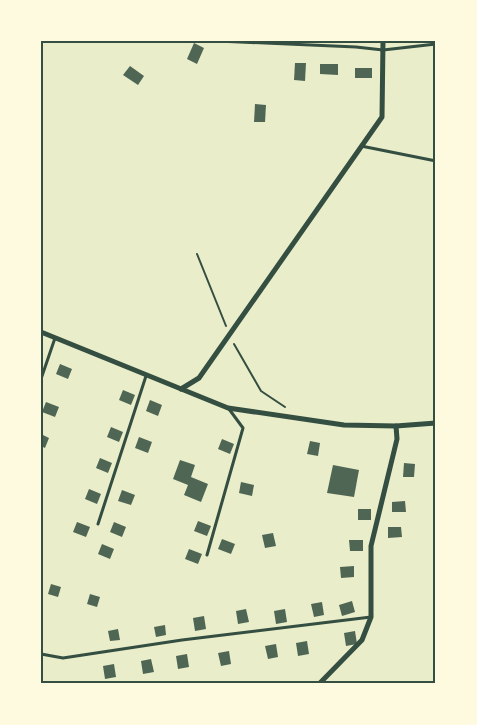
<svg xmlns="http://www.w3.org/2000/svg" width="477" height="725" viewBox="0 0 477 725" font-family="Roboto,sans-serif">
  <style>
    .building { fill: #4f6655 }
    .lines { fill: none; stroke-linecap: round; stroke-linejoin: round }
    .path { stroke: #344e41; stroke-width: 2 }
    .service { stroke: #344e41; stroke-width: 3 }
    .minor { stroke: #344e41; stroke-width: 5 }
    .neatline { fill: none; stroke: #344e41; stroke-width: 2 }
  </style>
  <rect width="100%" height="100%" fill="#e9edc9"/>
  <!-- building -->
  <g class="building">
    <polygon points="194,43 204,48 197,64 187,59"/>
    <polygon points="295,63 306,63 305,81 294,80"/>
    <polygon points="320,64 338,64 338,75 320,74"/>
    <polygon points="130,66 144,76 138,85 123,75"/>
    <rect x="355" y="68" width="17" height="10"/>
    <polygon points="255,104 266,105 265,122 254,122"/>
    <polygon points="60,364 72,369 68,379 56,374"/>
    <polygon points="123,390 135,395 131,405 119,400"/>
    <polygon points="150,400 162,405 158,416 146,411"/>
    <polygon points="46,402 59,407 55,417 42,412"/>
    <polygon points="111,427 123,432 119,442 107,437"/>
    <polygon points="41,434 49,438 45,448 41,446"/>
    <polygon points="139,437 152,442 148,453 135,448"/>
    <polygon points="222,439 234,444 230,454 218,449"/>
    <polygon points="310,441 320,443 318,456 307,454"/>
    <polygon points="100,458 112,463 108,473 96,468"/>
    <polygon points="180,460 195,465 191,477 208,484 201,502 184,495 188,485 173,479"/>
    <polygon points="404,463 415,464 414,477 403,477"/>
    <polygon points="333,465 359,470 354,497 327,493"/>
    <polygon points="241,482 254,485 252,496 239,493"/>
    <polygon points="89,489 101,494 97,504 85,499"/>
    <polygon points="122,490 135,495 131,505 118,501"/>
    <polygon points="405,501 406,512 392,512 392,502"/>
    <rect x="358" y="509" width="13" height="11"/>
    <polygon points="198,521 211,526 207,536 194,531"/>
    <polygon points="77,522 90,527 86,537 73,532"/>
    <polygon points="114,522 126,527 122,537 110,532"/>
    <polygon points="388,527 401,527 402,537 388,538"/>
    <polygon points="273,533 276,546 265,548 262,535"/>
    <polygon points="222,539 235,544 231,554 218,549"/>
    <polygon points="349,540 363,540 363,551 350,551"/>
    <polygon points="102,544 114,549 110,559 98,554"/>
    <polygon points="189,549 202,554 198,564 185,559"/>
    <polygon points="354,566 354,577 341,578 340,567"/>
    <polygon points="51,584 61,587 58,597 48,594"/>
    <polygon points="90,594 100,597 97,607 87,604"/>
    <polygon points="352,601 355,612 342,616 339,605"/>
    <polygon points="322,602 324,615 314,617 311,604"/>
    <polygon points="246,609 249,622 238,624 236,611"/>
    <polygon points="285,609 287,622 276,624 274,611"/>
    <polygon points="204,616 206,629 195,631 193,618"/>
    <polygon points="165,625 166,635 156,637 154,627"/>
    <polygon points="118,629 120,640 110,641 108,631"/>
    <polygon points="355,631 357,644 346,646 344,633"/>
    <polygon points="307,641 309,654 298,656 296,643"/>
    <polygon points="276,644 278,657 268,659 265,646"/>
    <polygon points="229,651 231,664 221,666 218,653"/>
    <polygon points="187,654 189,667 178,669 176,656"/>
    <polygon points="151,659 154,672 143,674 141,661"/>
    <polygon points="114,664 116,677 105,679 103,666"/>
  </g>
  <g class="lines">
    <!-- path -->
    <g class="path">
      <polyline points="197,254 226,326"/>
      <polyline points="234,344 261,391 285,407"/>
    </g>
    <!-- service -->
    <g class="service">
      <polyline points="217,41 356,47 383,50 436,44"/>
      <polyline points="361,146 436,161"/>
      <polyline points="41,379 55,338"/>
      <polyline points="98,524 146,376"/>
      <polyline points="207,555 243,428 229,409"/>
      <polyline points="41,654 63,658 182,640 371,617"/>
    </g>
    <!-- minor -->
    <g class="minor">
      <polyline points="41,332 228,408 344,425 396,426 436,423"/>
      <polyline points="181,389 199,378 382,117 383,41"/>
      <polyline points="319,684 362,640 371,617 371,546 397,439 396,426"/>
    </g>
  </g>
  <!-- border -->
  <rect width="477" height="725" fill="none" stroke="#fefae0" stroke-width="85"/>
  <rect x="42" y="42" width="392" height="640" class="neatline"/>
</svg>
